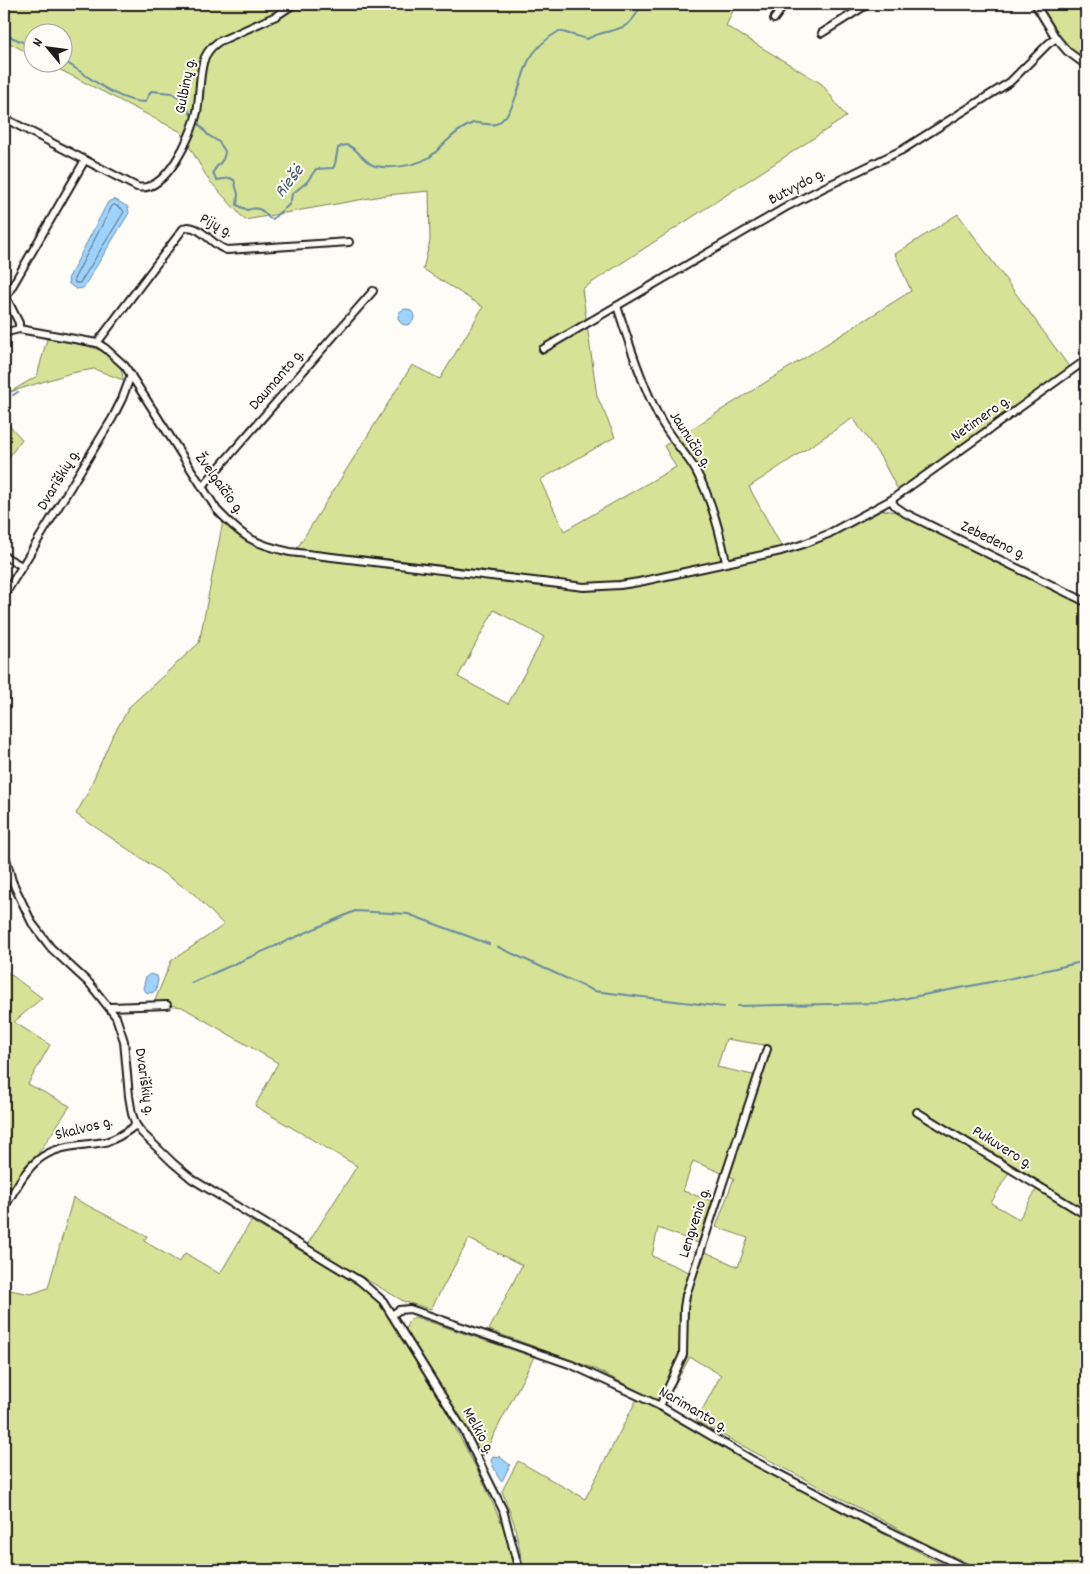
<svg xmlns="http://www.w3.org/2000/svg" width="1090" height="1574" viewBox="0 0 1090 1574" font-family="Dekko,sans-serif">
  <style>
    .green { fill: #d6e396; stroke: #798059; fill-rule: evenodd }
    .water { fill: #9ed3fd; stroke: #6a8aa3 }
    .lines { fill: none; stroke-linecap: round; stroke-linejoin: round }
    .shore { stroke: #506576; stroke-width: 1 }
    .stream { stroke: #6a8aa3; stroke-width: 2 }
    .minor-casing { stroke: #1c1c1c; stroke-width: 10 }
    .minor { stroke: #fdfcf7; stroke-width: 6 }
    .labels { text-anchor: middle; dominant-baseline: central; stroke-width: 4; stroke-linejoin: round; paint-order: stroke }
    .street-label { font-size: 16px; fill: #1c1c1c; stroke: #fdfcf7 }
    .water-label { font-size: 18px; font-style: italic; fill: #4a5c6b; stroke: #fdfcf7 }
  </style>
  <rect width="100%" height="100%" fill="#fdfcf7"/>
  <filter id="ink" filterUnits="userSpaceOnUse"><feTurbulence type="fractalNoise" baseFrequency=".02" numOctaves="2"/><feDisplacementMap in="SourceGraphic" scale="10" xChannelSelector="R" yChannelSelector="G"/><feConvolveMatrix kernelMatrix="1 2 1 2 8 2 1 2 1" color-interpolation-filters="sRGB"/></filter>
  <g filter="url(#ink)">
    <!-- green -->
    <g class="green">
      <polygon points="4,4 736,4 726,26 822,84 846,117 582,289 597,396 615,437 540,480 564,531 676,467 664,446 911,291 895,254 958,214 1070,368 898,490 881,458 853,418 749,487 782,547 767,551 638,578 605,583 584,583 364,556 296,550 412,365 440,379 483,307 423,269 430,241 429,191 387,195 245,220 208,179 181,132 47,63 62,62 62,32 32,32 32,55 4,40"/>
      <polygon points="1037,4 1086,4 1086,62 1066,46 1056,34"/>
      <path d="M47,339C72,343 123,346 123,380L94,369L71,373L10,392L37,376Z"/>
      <polygon points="4,420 22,439 4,464"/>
      <path d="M884,510L897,512L1086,604V1570H982L921,1541L696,1421L721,1375L690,1357L664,1404L595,1369L489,1330L522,1265L469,1239L431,1309L405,1302L307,1245L357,1166L255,1106L278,1063L182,1007L154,1003L171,961L224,925L194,894L76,814L87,794L112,737L130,706L199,643L223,521C243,538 255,547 281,554L563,588L585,590L629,588L801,549L827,539L854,523ZM494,610L544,637L508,704L458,677ZM726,1039L771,1046L762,1077L717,1067ZM693,1161L734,1178L716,1227L748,1238L738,1267L706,1252L696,1275L652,1256L658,1228L698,1243L712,1201L683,1191ZM1013,1165L1041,1182L1019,1219L991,1203Z"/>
      <polygon points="4,967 6,971 42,998 14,1022 50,1045 28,1084 70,1106 34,1160 17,1180 4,1204"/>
      <polygon points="73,1198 147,1236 144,1241 179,1262 185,1253 220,1274 251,1221 362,1287 378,1300 444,1407 481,1477 504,1529 514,1570 4,1570 4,1289 31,1294 48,1288"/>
      <path d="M415,1317L534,1357L483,1456L406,1330C407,1323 408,1320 415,1317Z"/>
      <polygon points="637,1399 837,1510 954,1570 524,1570 514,1523 502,1491 518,1461 585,1499"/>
    </g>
    <!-- water -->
    <g class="water">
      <polygon points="114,199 128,207 129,213 83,288 76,289 69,284 68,279 108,202"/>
      <circle cx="406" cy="317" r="8"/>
      <polygon points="150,974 157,976 158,980 156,990 152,993 146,992 143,988 146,977"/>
      <polygon points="493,1456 500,1457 510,1465 502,1481 498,1477 491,1461"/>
    </g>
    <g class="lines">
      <!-- shore -->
      <polygon class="shore" points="115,205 122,209 124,212 80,283 75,283 74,279 112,206"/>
      <!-- stream -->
      <g class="stream">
        <polyline points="4,34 32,46"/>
        <path d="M62,60C87,74 116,102 145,102L151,91L172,93L183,100L190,113L203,129L208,135L219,142L225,151C225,153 224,157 223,159C219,167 208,170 217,180L230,178L234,180L238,194L237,205L247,210C258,206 263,210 269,218L273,219C282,206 290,212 292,194L307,182L316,169L333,168L335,164L338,148C353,137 361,162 375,166C391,169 414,166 428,158C435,154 441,146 448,140C455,133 464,127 473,123C480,122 489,126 496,124C516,115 520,77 529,60C536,48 547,38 559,31L587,39C612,26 629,36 641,4"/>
        <polyline points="13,395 18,392"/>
        <polyline points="498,947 594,991 724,1007"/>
        <polyline points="191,983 355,911 408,914 489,944"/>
        <polyline points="738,1006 881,1003 1012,978 1086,961"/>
      </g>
      <!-- minor casing -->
      <g class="minor-casing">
        <g id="minor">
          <polyline points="1035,4 1056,38 1067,51 1086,65"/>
          <polyline points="774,19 785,4"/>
          <polyline points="822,33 868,4"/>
          <path d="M4,118L137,187C166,194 192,135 197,112C200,96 199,79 203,63C205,53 211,47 218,42L276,16L294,4"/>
          <path d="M617,306C629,343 641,382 659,417C668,437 686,452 696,471C711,498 720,532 726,562"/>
          <polyline points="19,329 19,323 6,297 85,160"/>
          <path d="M4,333L19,329L97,343L105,348L125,366L217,510C243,537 253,544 290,552L584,587L620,585L639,582L781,551L804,544L828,534L891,500L1086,360"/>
          <path d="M97,343L183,229L187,227C203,227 212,246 227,250L349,242"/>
          <polyline points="543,349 788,206 823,188 902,150 1010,82 1048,44 1056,38"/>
          <polyline points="202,487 373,291"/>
          <polyline points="891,500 895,506 905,513 1086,602"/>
          <polyline points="4,556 22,566"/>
          <polyline points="4,596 112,419 122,399 131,375"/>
          <polyline points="4,851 12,881 32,923 51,948 90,984 116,1017 124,1041 129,1096 132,1114 136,1125 142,1133 173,1163 192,1179 360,1281 383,1301 464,1431 503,1510 519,1570"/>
          <polyline points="110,1007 167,1005"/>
          <polyline points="917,1112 1086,1215"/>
          <path d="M4,1208C14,1192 23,1172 38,1160C57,1144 82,1146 105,1142C117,1139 127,1132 136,1125"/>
          <polyline points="392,1315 399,1310 410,1309 572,1365 660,1406 754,1461 867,1520 969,1570"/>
          <polyline points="660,1406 683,1355 684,1308 686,1295 767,1049"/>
        </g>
      </g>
      <!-- minor -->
      <use href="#minor" class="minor"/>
    </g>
  </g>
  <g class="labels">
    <!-- street labels -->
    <g class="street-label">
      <text transform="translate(186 86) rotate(-79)">Gulbinų g.</text>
      <text transform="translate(797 187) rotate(-28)">Butvydo g.</text>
      <text transform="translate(216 226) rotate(28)">Pijų g.</text>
      <text transform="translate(277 380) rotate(-49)">Daumanto g.</text>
      <text transform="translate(981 419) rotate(-35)">Netimero g.</text>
      <text transform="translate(690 440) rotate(57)">Jaunučio g.</text>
      <text transform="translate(59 480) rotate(-59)">Dvariškių g.</text>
      <text transform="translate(219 484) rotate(54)">Žvelgaičio g.</text>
      <text transform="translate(993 541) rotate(26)">Zebedeno g.</text>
      <text transform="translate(144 1082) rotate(82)">Dvariškių g.</text>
      <text transform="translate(84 1129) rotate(-14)">Skalvos g.</text>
      <text transform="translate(1002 1148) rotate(32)">Pukuvero g.</text>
      <text transform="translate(695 1223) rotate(-72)">Lengvenio g.</text>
      <text transform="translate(693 1410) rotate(30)">Narimanto g.</text>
      <text transform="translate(478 1431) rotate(61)">Melkio g.</text>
    </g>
    <!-- water labels -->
    <g class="water-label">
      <text transform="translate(290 182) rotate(-52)">Riešė</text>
    </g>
  </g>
  <!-- margin -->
  <rect width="1090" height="1574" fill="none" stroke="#fdfcf7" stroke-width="20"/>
  <rect x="10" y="10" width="1070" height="1554" fill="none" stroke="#1c1c1c" stroke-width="2" filter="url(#ink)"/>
  <!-- north arrow -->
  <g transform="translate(48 48) rotate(299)"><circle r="24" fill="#fdfcf7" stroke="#a3a29f"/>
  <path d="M0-4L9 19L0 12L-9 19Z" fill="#1c1c1c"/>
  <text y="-8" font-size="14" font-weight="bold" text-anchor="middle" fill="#1c1c1c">N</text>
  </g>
</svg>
